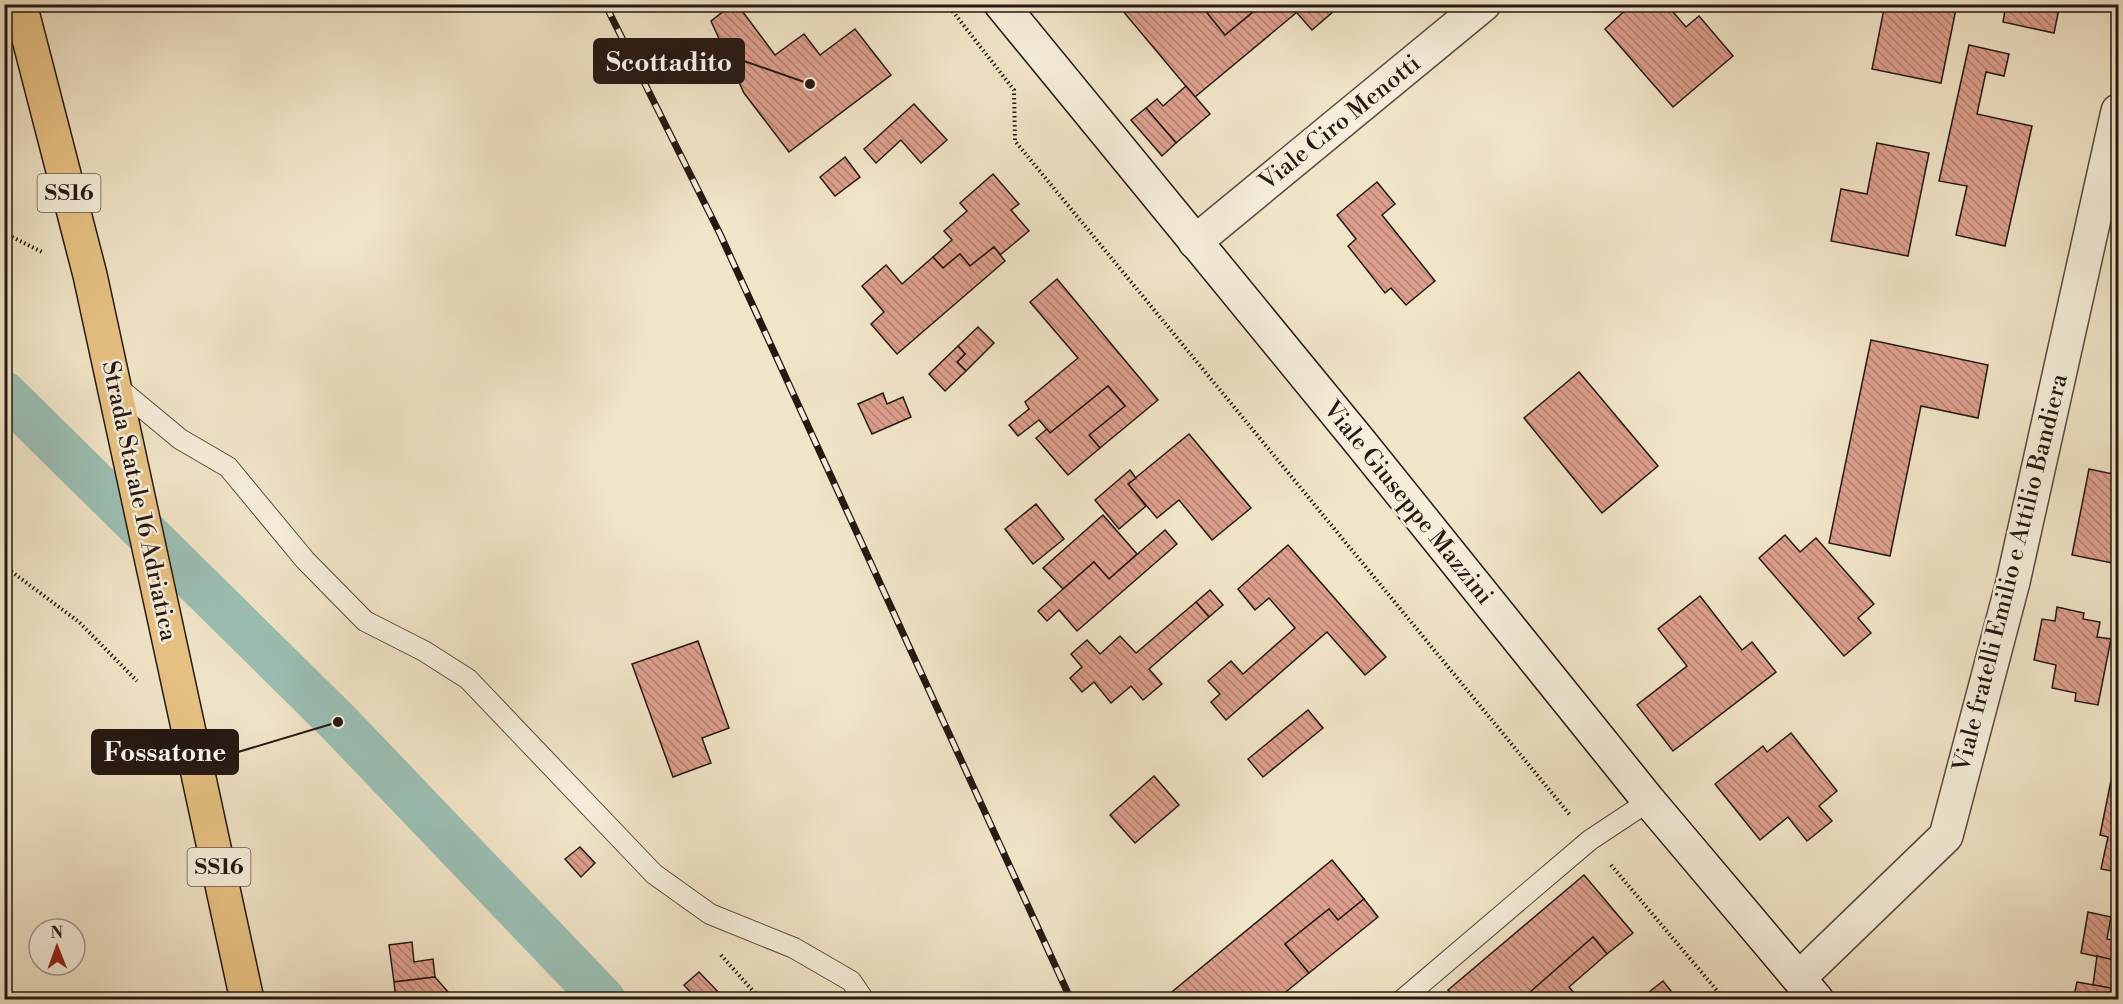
<svg xmlns="http://www.w3.org/2000/svg" width="2123" height="1004" viewBox="0 0 2123 1004" font-family="'Libre Bodoni',serif">
  <style>
    .lines { fill: none; stroke-linecap: round; stroke-linejoin: round }
    .canal { stroke: #9bbfb4; stroke-width: 44 }
    .building { fill: url(#building-back-hatch); stroke: #251813; stroke-width: 1.5 }
    .lane-casing { stroke: #584b40; stroke-width: 22 }
    .street-casing { stroke: #584b40; stroke-width: 36 }
    .secondary-casing { stroke: #251813; stroke-width: 36 }
    .primary-casing { stroke: #251813; stroke-width: 36 }
    .path { stroke: #251813; stroke-width: 4; stroke-dasharray: 1.5 3; stroke-linecap: butt }
    .lane { stroke: #f6eedb; stroke-width: 20 }
    .street { stroke: #f6eedb; stroke-width: 33 }
    .secondary { stroke: #f6eedb; stroke-width: 33 }
    .primary { stroke: #e8c284; stroke-width: 33 }
    .rail-casing { stroke: #251813; stroke-width: 7 }
    .rail { stroke: #f6eedb; stroke-width: 4.5; stroke-dasharray: 14; stroke-linecap: butt }
    .labels { text-anchor: middle; dominant-baseline: central; stroke-width: 5; stroke-linejoin: round; paint-order: stroke }
    .shield { fill: #f6eedb; stroke: #64584f; stroke-width: 1.5 }
    .shield-label { font-size: 22px; font-weight: bold; fill: #251813 }
    .street-label { font-size: 24px; fill: #251813; stroke: #f6eedb }
    .leader { fill: none; stroke: #251813; stroke-width: 2 }
    .callout-dot { fill: #251813; stroke: #f6eedb; stroke-width: 2 }
    .callout { fill: #251813; stroke: #251813; stroke-width: 2 }
    .callout-label { font-size: 26px; text-anchor: middle; font-weight: bold; fill: #fff }
  </style>
  <defs>
    <pattern id="building-back-hatch" width="6" height="6" patternUnits="userSpaceOnUse" patternTransform="scale(1.5)"><rect width="6" height="6" fill="#dd9f8d"/><path d="M-1 5l2 2M0 0l6 6M5-1l2 2" fill="none" stroke="#b38172"/></pattern>
  </defs>
  <rect width="100%" height="100%" fill="#f1e5c8"/>
  <filter id="stains"><feTurbulence type="fractalNoise" baseFrequency=".00333" numOctaves="4"/><feColorMatrix values="0 0 0 0 .2 0 0 0 0 .09 0 0 0 0 .02 0 0 0 .5 -.17"/></filter>
  <radialGradient id="worn" r=".72"><stop offset=".6" stop-color="#630" stop-opacity="0"/><stop offset="1" stop-color="#630" stop-opacity=".3"/></radialGradient>
  <g class="lines">
    <!-- canal -->
    <polyline class="canal" points="4,393 338,722 604,1000"/>
  </g>
  <!-- building -->
  <g class="building">
    <polygon points="733,4 737,4 775,55 804,34 820,55 855,29 891,75 789,152 744,93 711,21"/>
    <polygon points="1117,4 1200,4 1225,35 1254,11 1249,4 1289,4 1296,13 1195,97"/>
    <polygon points="1200,4 1249,4 1254,11 1225,35"/>
    <polygon points="1289,4 1331,4 1335,10 1312,30"/>
    <polygon points="1632,4 1666,4 1686,27 1699,16 1733,56 1673,107 1605,29"/>
    <polygon points="1885,4 1957,4 1941,83 1872,69"/>
    <polygon points="2006,4 2060,4 2054,33 2003,22"/>
    <polygon points="1969,45 2009,54 2004,76 1986,72 1977,114 2032,126 2005,246 1956,235 1967,186 1939,181"/>
    <polygon points="1186,86 1210,114 1176,143 1146,108 1157,99 1163,106"/>
    <polygon points="914,104 947,140 921,163 901,140 876,163 864,149"/>
    <polygon points="1146,108 1176,143 1162,156 1131,120"/>
    <polygon points="1877,143 1929,153 1908,256 1831,241 1841,189 1867,194"/>
    <polygon points="845,157 860,177 835,196 820,177"/>
    <polygon points="993,174 1019,204 1011,210 1029,231 1000,255 994,247 970,266 960,254 943,268 933,257 952,240 944,231 967,211 960,203"/>
    <polygon points="1377,182 1395,204 1382,215 1435,281 1406,305 1391,288 1385,293 1348,246 1356,239 1337,215"/>
    <polygon points="994,247 1005,261 897,354 871,324 884,312 862,286 886,265 902,284 933,257 943,268 960,254 970,266"/>
    <polygon points="1057,279 1158,400 1100,448 1089,435 1125,406 1108,386 1050,433 1039,420 1018,436 1009,425 1029,409 1025,402 1078,358 1030,302"/>
    <polygon points="978,327 994,343 966,371 957,362 965,354 958,346"/>
    <polygon points="1871,340 1988,365 1978,418 1921,406 1890,556 1829,543"/>
    <polygon points="958,346 965,354 957,362 966,371 945,391 929,374"/>
    <polygon points="1579,372 1658,466 1602,513 1524,418"/>
    <polygon points="1108,386 1125,406 1089,435 1100,448 1068,475 1036,438 1047,429 1050,433"/>
    <polygon points="883,393 887,404 903,397 911,417 872,434 858,404"/>
    <polygon points="1189,434 1251,508 1212,540 1179,500 1157,518 1128,484"/>
    <polygon points="2089,469 2118,475 2118,564 2072,555"/>
    <polygon points="1130,470 1136,478 1128,484 1146,506 1119,529 1095,500"/>
    <polygon points="1036,504 1064,539 1033,564 1005,529"/>
    <polygon points="1103,515 1137,554 1109,579 1094,562 1063,589 1043,568"/>
    <polygon points="1165,530 1177,544 1077,631 1059,610 1047,621 1038,611 1094,562 1109,579"/>
    <polygon points="1785,535 1800,552 1816,538 1874,604 1858,618 1871,633 1844,656 1759,558"/>
    <polygon points="1288,545 1386,657 1365,675 1327,632 1226,720 1211,702 1220,694 1208,681 1231,661 1243,674 1295,628 1269,598 1255,610 1238,589"/>
    <polygon points="1210,590 1223,605 1209,617 1196,602"/>
    <polygon points="1700,596 1742,650 1752,642 1776,672 1673,751 1637,705 1687,666 1658,629"/>
    <polygon points="1196,602 1209,617 1149,669 1162,684 1143,700 1131,686 1111,703 1094,682 1082,692 1070,678 1082,667 1071,654 1087,640 1100,654 1120,636 1136,653"/>
    <polygon points="2057,607 2084,613 2083,619 2100,622 2097,637 2111,639 2098,705 2075,701 2076,693 2052,688 2056,665 2034,660 2042,619 2055,621"/>
    <polygon points="698,641 729,728 702,738 711,763 673,777 632,664"/>
    <polygon points="1308,710 1323,728 1263,777 1248,759"/>
    <polygon points="1791,733 1837,791 1819,806 1832,821 1807,841 1788,817 1760,840 1715,784 1763,746 1767,752"/>
    <polygon points="2118,746 2118,872 2101,869 2108,837 2100,835"/>
    <polygon points="1154,776 1179,805 1135,843 1110,815"/>
    <polygon points="580,847 595,863 581,877 565,859"/>
    <polygon points="1332,860 1364,899 1338,920 1329,909 1285,944 1309,973 1276,1000 1162,1000"/>
    <polygon points="1584,875 1633,933 1607,954 1593,937 1521,1000 1456,1000 1448,990"/>
    <polygon points="2118,896 2118,917 2114,916"/>
    <polygon points="1364,899 1378,917 1309,973 1285,944 1329,909 1338,920"/>
    <polygon points="2088,912 2111,917 2107,939 2118,941 2118,961 2081,953"/>
    <polygon points="1593,937 1607,954 1569,987 1580,1000 1521,1000"/>
    <polygon points="412,942 414,962 433,959 435,977 394,982 389,945"/>
    <polygon points="2097,956 2118,961 2118,1000 2109,1000 2111,988 2093,985"/>
    <polygon points="699,972 723,997 721,1000 698,1000 684,985"/>
    <polygon points="435,977 455,1000 396,1000 394,982"/>
    <polygon points="1663,981 1678,1000 1640,1000 1640,999"/>
    <polygon points="2077,982 2111,988 2109,1000 2073,1000"/>
  </g>
  <g class="lines">
    <!-- lane casing -->
    <g class="lane-casing">
      <g id="lane">
        <polyline points="115,385 180,439 228,467 305,560 365,621 424,651 468,679 654,874 710,914 794,948 851,981 864,1000"/>
        <polyline points="1402,1000 1590,840 1649,801"/>
      </g>
    </g>
    <!-- street casing -->
    <g class="street-casing">
      <g id="street">
        <polyline points="1195,242 1484,4"/>
        <polyline points="1799,978 1946,836 2013,582 2118,111"/>
      </g>
    </g>
    <!-- secondary casing -->
    <g class="secondary-casing">
      <polyline id="secondary" points="1001,4 1360,442 1649,801 1817,1000"/>
    </g>
    <!-- primary casing -->
    <g class="primary-casing">
      <polyline id="primary" points="20,4 90,275 247,1000"/>
    </g>
    <!-- path -->
    <g class="path">
      <polyline points="947,4 1014,90 1015,141 1570,815"/>
      <polyline points="4,233 44,253"/>
      <polyline points="4,566 79,622 137,681"/>
      <polyline points="1611,865 1725,1000"/>
      <polyline points="721,955 761,1000"/>
    </g>
    <!-- lane -->
    <use href="#lane" class="lane"/>
    <!-- street -->
    <use href="#street" class="street"/>
    <!-- secondary -->
    <use href="#secondary" class="secondary"/>
    <!-- primary -->
    <use href="#primary" class="primary"/>
    <!-- rail casing -->
    <g class="rail-casing">
      <polyline id="rail" points="605,4 720,234 1071,1000"/>
    </g>
    <!-- rail -->
    <use href="#rail" class="rail"/>
  </g>
  <g class="labels">
    <!-- shield labels -->
    <g class="shield">
      <rect x="37.5" y="174" width="63" height="38" rx="4.5"/>
      <rect x="187.5" y="848" width="63" height="38" rx="4.5"/>
    </g>
    <g class="shield-label">
      <text x="69" y="193">SS16</text>
      <text x="219" y="867">SS16</text>
    </g>
    <!-- street labels -->
    <g class="street-label">
      <text transform="translate(1340 123) rotate(-39)">Viale Ciro Menotti</text>
      <text transform="translate(139 501) rotate(78)">Strada Statale 16 Adriatica</text>
      <text transform="translate(1408 503) rotate(51)">Viale Giuseppe Mazzini</text>
      <text transform="translate(2011 573) rotate(-76)">Viale fratelli Emilio e Attilio Bandiera</text>
    </g>
  </g>
  <!-- callouts -->
  <path class="leader" d="M810 84L744 61M338 722L238 752"/>
  <g class="callout-dot">
    <circle cx="810" cy="84" r="6"/>
    <circle cx="338" cy="722" r="6"/>
  </g>
  <g class="callout">
    <rect x="594" y="39" width="150" height="44" rx="6"/>
    <rect x="92" y="730" width="146" height="44" rx="6"/>
  </g>
  <g class="callout-label">
    <text x="669" y="71">Scottadito</text>
    <text x="165" y="761">Fossatone</text>
  </g>
  <!-- margin -->
  <rect width="2123" height="1004" fill="none" stroke="#f1e5c8" stroke-width="24"/>
  <rect x="6" y="6" width="2111" height="992" fill="none" stroke="#251813" stroke-width="3"/>
  <rect x="12" y="12" width="2099" height="980" fill="none" stroke="#251813" stroke-width="1.5"/>
  <!-- north arrow -->
  <g transform="translate(57 947) rotate(359)"><circle r="28" fill="#f6eedb" stroke="#a2988b" stroke-width="1.5"/>
  <path d="M0-4.5L10 22L0 15L-10 22Z" fill="#8f2418"/>
  <text y="-9" font-size="16" font-weight="bold" text-anchor="middle" fill="#251813">N</text>
  </g>
  <rect width="100%" height="100%" filter="url(#stains)"/>
  <rect width="100%" height="100%" fill="url(#worn)"/>
</svg>
